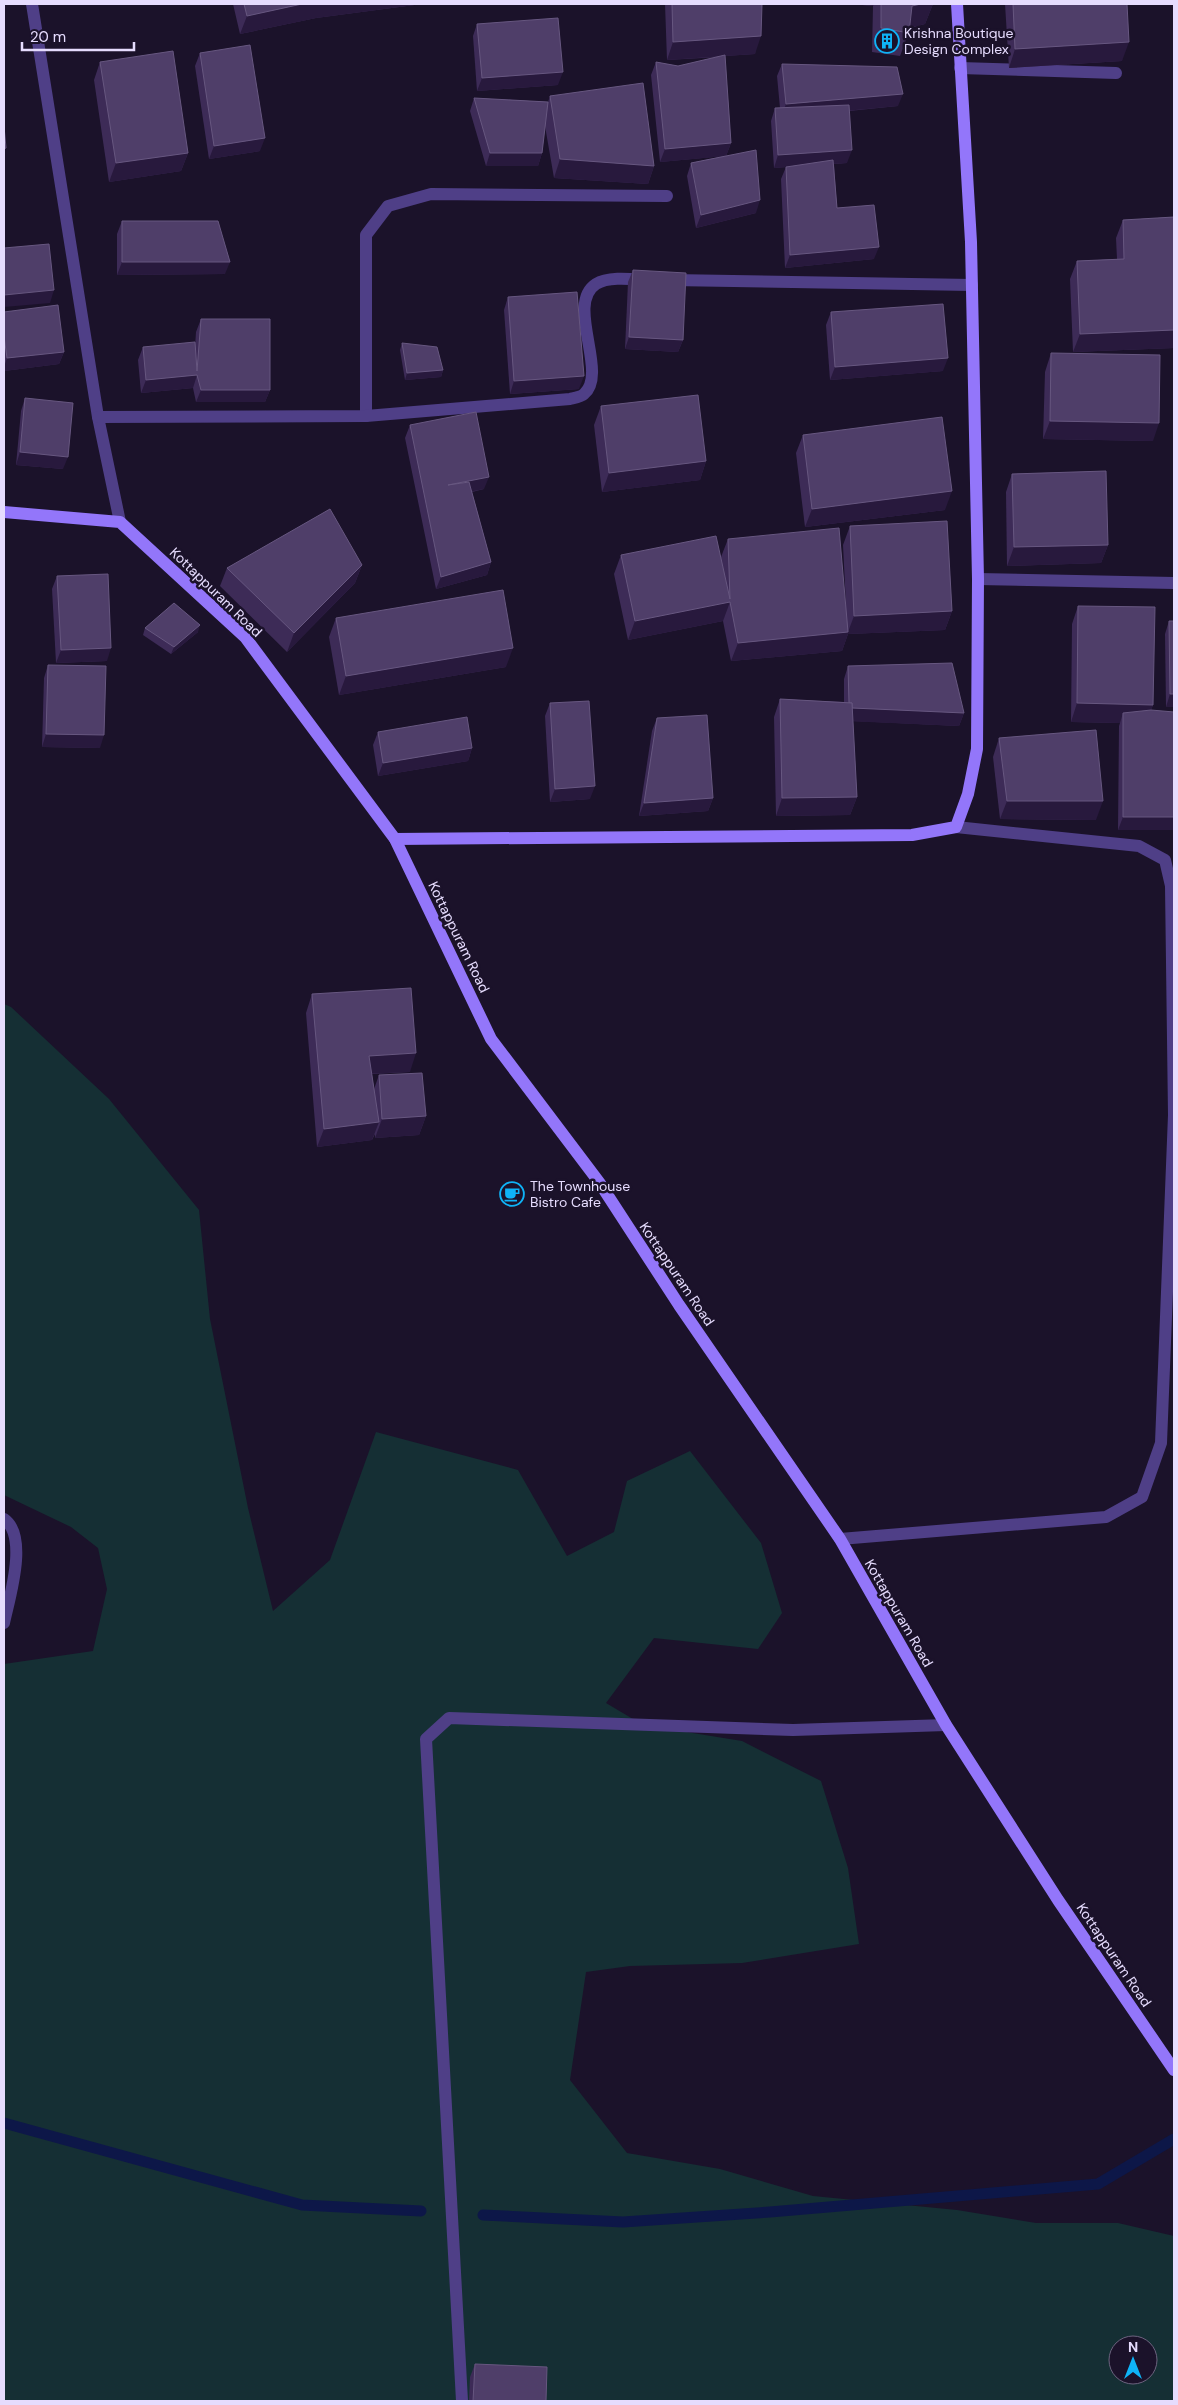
<svg xmlns="http://www.w3.org/2000/svg" width="1178" height="2405" viewBox="0 0 1178 2405" font-family="'DM Sans',sans-serif">
  <style>
    .green { fill: #152f34; fill-rule: evenodd }
    .lines { fill: none; stroke-linecap: round; stroke-linejoin: round }
    .stream { stroke: #0d1748; stroke-width: 11 }
    .lane { stroke: #4f3f87; stroke-width: 12 }
    .street { stroke: #4f3f87; stroke-width: 12 }
    .secondary { stroke: #9376fa; stroke-width: 12 }
    .wall { fill: #3d2b57 }
    .shaded-wall { fill: #28193d }
    .building { fill: #4f3e69; stroke: #675780 }
    .labels { text-anchor: middle; dominant-baseline: central; stroke-width: 5; stroke-linejoin: round; paint-order: stroke }
    .poi-label { font-size: 14px; fill: #e6dcfe; stroke: #1b122a; text-anchor: start }
    .street-label { font-size: 14px; fill: #e6dcfe; stroke: #1b122a }
  </style>
  <rect width="100%" height="100%" fill="#1b122a"/>
  <!-- green -->
  <path class="green" d="M4,1004L11,1007L109,1099L199,1210L210,1319L248,1508L273,1611L330,1560L376,1432L518,1470L567,1556L614,1532L627,1481L690,1451L761,1543L782,1613L758,1649L654,1638L606,1703L643,1725L742,1741L821,1781L848,1868L859,1944L742,1963L630,1966L586,1972L570,2080L627,2153L720,2169L813,2196L957,2210L1036,2223H1118L1174,2236V2401H4V1664L93,1651L107,1589L98,1548L71,1527L4,1495ZM1118,2345H1148V2375H1118Z"/>
  <g class="lines">
    <!-- stream -->
    <g class="stream">
      <polyline points="4,2123 302,2205 421,2211"/>
      <polyline points="483,2215 623,2222 770,2212 1098,2184 1174,2139"/>
    </g>
    <!-- lane -->
    <polyline class="lane" points="960,68 1116,73"/>
    <!-- street -->
    <g class="street">
      <polyline points="32,4 98,417 120,522"/>
      <polyline points="671,280 972,285"/>
      <polyline points="366,416 366,235 388,206 431,194 667,196"/>
      <path d="M98,417L366,416L570,399C574,398 581,397 584,394C609,373 565,304 596,284C608,276 632,279 646,280"/>
      <polyline points="978,579 1174,583"/>
      <path d="M4,1519C29,1536 9,1599 4,1623"/>
      <polyline points="840,1539 1106,1517 1142,1497 1161,1443 1174,1115 1171,886 1165,860 1139,846 956,827"/>
      <polyline points="462,2401 426,1739 449,1718 793,1730 946,1725"/>
    </g>
    <!-- secondary -->
    <g class="secondary">
      <polyline points="4,512 120,522 245,637 395,839 491,1039 599,1182 679,1305 840,1539 946,1725 1058,1900 1174,2070"/>
      <polyline points="395,839 912,835 956,827 968,794 977,749 978,579 971,242 957,4"/>
    </g>
  </g>
  <!-- wall -->
  <g class="wall">
    <polygon points="233,4 422,4 316,18 240,34"/>
    <polygon points="665,4 762,4 755,54 725,56 731,143 726,156 756,213 696,228 687,176 691,163 724,156 660,162 651,75 656,62 678,66 719,57 667,60"/>
    <polygon points="851,4 933,4 925,24 910,28 909,33 900,56 872,52 873,6"/>
    <polygon points="1005,4 1127,4 1122,61 1009,68"/>
    <polygon points="477,24 558,85 477,91 473,36"/>
    <polygon points="200,53 260,151 209,159 195,66"/>
    <polygon points="100,62 188,153 181,171 109,182 94,80"/>
    <polygon points="782,64 898,106 849,111 847,163 834,164 837,208 874,259 785,268 781,179 786,167 774,168 771,121 775,108 780,108 777,76"/>
    <polygon points="550,96 654,166 648,184 554,178 545,126 542,153 538,166 486,166 470,111 474,98 548,102"/>
    <polygon points="1174,217 1174,348 1073,352 1070,279 1077,261 1117,259 1116,238 1123,220"/>
    <polygon points="122,221 225,274 117,275 117,234"/>
    <polygon points="633,270 683,340 678,352 625,349 628,282"/>
    <polygon points="508,297 579,389 510,394 504,310"/>
    <polygon points="4,312 64,352 59,364 4,371"/>
    <polygon points="831,312 943,371 830,380 826,325"/>
    <polygon points="201,319 270,390 265,402 196,402 193,388 141,393 138,360 143,347 195,347 196,332"/>
    <polygon points="402,343 443,370 441,377 405,380 400,350"/>
    <polygon points="1051,353 1153,441 1043,439 1045,372"/>
    <polygon points="25,398 63,469 16,465 21,411"/>
    <polygon points="601,406 706,461 700,480 602,492 594,425"/>
    <polygon points="410,425 484,489 472,492 491,562 487,575 436,589 405,438"/>
    <polygon points="803,435 945,510 805,527 796,453"/>
    <polygon points="1012,474 1108,545 1101,563 1007,566 1006,492"/>
    <polygon points="850,526 952,611 945,630 848,634 842,651 731,661 723,621 628,640 614,574 621,555 721,560 721,557 728,539 846,605 843,545"/>
    <polygon points="362,565 355,583 287,652 220,586 227,568"/>
    <polygon points="57,576 107,661 56,663 52,589"/>
    <polygon points="1078,606 1153,705 1151,710 1174,830 1118,830 1119,726 1120,723 1071,722 1072,624"/>
    <polygon points="336,618 506,667 339,695 329,637"/>
    <polygon points="1169,621 1174,621 1174,707 1166,707 1165,634"/>
    <polygon points="145,628 198,632 171,654 143,635"/>
    <polygon points="48,665 100,748 42,747 44,678"/>
    <polygon points="848,666 964,713 959,726 853,721 857,797 850,815 776,816 774,717 780,699 844,702 844,679"/>
    <polygon points="550,703 590,799 550,802 545,716"/>
    <polygon points="657,718 713,798 708,811 639,816 652,731"/>
    <polygon points="378,732 472,748 468,761 378,776 373,745"/>
    <polygon points="999,738 1096,820 1000,819 993,757"/>
    <polygon points="312,994 410,1072 372,1074 374,1089 379,1075 426,1116 419,1135 375,1138 375,1134 372,1140 317,1147 306,1013"/>
    <polygon points="475,2364 546,2401 469,2401 470,2377"/>
  </g>
  <!-- shaded-wall -->
  <g class="shaded-wall">
    <polygon points="302,4 422,4 316,18 240,34 247,16"/>
    <polygon points="851,4 874,4 873,6"/>
    <polygon points="921,4 933,4 925,24 904,29 912,6"/>
    <polygon points="761,36 755,54 667,60 673,42"/>
    <polygon points="1129,42 1122,61 1009,68 1015,49"/>
    <polygon points="563,72 558,85 477,91 482,78"/>
    <polygon points="903,94 898,106 781,117 786,104"/>
    <polygon points="265,138 260,151 209,159 214,146"/>
    <polygon points="731,143 726,156 660,162 665,149"/>
    <polygon points="852,150 847,163 774,168 778,155"/>
    <polygon points="188,153 181,171 109,182 116,163"/>
    <polygon points="490,153 542,153 538,166 486,166"/>
    <polygon points="560,159 654,166 648,184 554,178"/>
    <polygon points="760,200 756,213 696,228 701,215"/>
    <polygon points="879,247 874,259 785,268 790,255"/>
    <polygon points="122,262 230,262 225,274 117,275"/>
    <polygon points="54,290 50,303 4,307 4,295"/>
    <polygon points="1174,330 1174,348 1073,352 1080,334"/>
    <polygon points="629,337 683,340 678,352 625,349"/>
    <polygon points="64,352 59,364 4,371 4,367 7,358"/>
    <polygon points="948,358 943,371 830,380 835,367"/>
    <polygon points="443,370 441,377 405,380 407,373"/>
    <polygon points="197,375 193,388 141,393 146,380"/>
    <polygon points="584,376 579,389 510,394 514,381"/>
    <polygon points="201,390 270,390 265,402 196,402"/>
    <polygon points="1050,421 1159,423 1153,441 1043,439"/>
    <polygon points="20,452 68,457 63,469 16,465"/>
    <polygon points="706,461 700,480 602,492 609,473"/>
    <polygon points="489,477 484,489 443,497 448,485"/>
    <polygon points="952,491 945,510 805,527 812,509"/>
    <polygon points="1108,545 1101,563 1007,566 1014,547"/>
    <polygon points="491,562 487,575 436,589 441,577"/>
    <polygon points="362,565 355,583 287,652 294,633"/>
    <polygon points="730,602 723,621 628,640 635,621"/>
    <polygon points="952,611 945,630 848,634 842,651 731,661 738,643 848,632 854,616"/>
    <polygon points="200,625 198,632 171,654 174,647"/>
    <polygon points="111,648 107,661 56,663 61,650"/>
    <polygon points="513,648 506,667 339,695 346,676"/>
    <polygon points="1170,694 1174,694 1174,707 1166,707"/>
    <polygon points="1077,703 1153,705 1147,723 1123,713 1120,723 1071,722"/>
    <polygon points="850,708 964,713 959,726 845,721"/>
    <polygon points="46,734 104,735 100,748 42,747"/>
    <polygon points="472,748 468,761 378,776 383,763"/>
    <polygon points="595,786 590,799 550,802 555,789"/>
    <polygon points="857,797 850,815 776,816 782,798"/>
    <polygon points="713,798 708,811 639,816 644,803"/>
    <polygon points="1007,801 1103,801 1096,820 1000,819"/>
    <polygon points="1123,817 1174,817 1174,830 1118,830"/>
    <polygon points="416,1053 410,1072 362,1074 369,1056"/>
    <polygon points="426,1116 419,1135 375,1138 382,1119"/>
    <polygon points="379,1122 372,1140 317,1147 324,1129"/>
  </g>
  <!-- building -->
  <g class="building">
    <polygon points="244,4 302,4 247,16"/>
    <polygon points="672,4 762,4 761,36 673,42"/>
    <polygon points="881,4 921,4 912,6 909,33 881,28"/>
    <polygon points="1013,4 1127,4 1129,42 1015,49"/>
    <polygon points="558,18 563,72 482,78 477,24"/>
    <polygon points="250,45 265,138 214,146 200,53"/>
    <polygon points="173,51 188,153 116,163 100,62"/>
    <polygon points="725,55 731,143 665,149 656,62 678,66"/>
    <polygon points="782,64 897,67 903,94 786,104"/>
    <polygon points="643,83 654,166 560,159 550,96"/>
    <polygon points="474,98 548,102 542,153 490,153"/>
    <polygon points="849,105 852,150 778,155 775,108"/>
    <polygon points="4,126 6,148 4,149"/>
    <polygon points="756,150 760,200 701,215 691,163"/>
    <polygon points="833,160 837,208 874,205 879,247 790,255 786,167"/>
    <polygon points="1174,217 1174,330 1080,334 1077,261 1124,259 1123,220"/>
    <polygon points="122,221 218,221 230,262 122,262"/>
    <polygon points="49,244 54,290 4,295 4,248"/>
    <polygon points="633,270 686,273 683,340 629,337"/>
    <polygon points="577,292 584,376 514,381 508,297"/>
    <polygon points="943,304 948,358 835,367 831,312"/>
    <polygon points="58,305 64,352 7,358 4,336 4,312"/>
    <polygon points="201,319 270,319 270,390 201,390 197,375 146,380 143,347 195,342 197,371"/>
    <polygon points="402,343 437,347 443,370 407,373"/>
    <polygon points="1051,353 1160,355 1159,423 1050,421"/>
    <polygon points="698,395 706,461 609,473 601,406"/>
    <polygon points="25,398 73,403 68,457 20,452"/>
    <polygon points="476,412 489,477 448,485 469,482 491,562 441,577 410,425"/>
    <polygon points="942,417 952,491 812,509 803,435"/>
    <polygon points="1106,471 1108,545 1014,547 1012,474"/>
    <polygon points="330,509 362,565 294,633 227,568"/>
    <polygon points="947,521 952,611 854,616 850,526"/>
    <polygon points="839,528 848,632 738,643 730,602 635,621 621,555 716,536 730,599 728,539"/>
    <polygon points="108,574 111,648 61,650 57,576"/>
    <polygon points="503,590 513,648 346,676 336,618"/>
    <polygon points="174,603 200,625 174,647 145,628"/>
    <polygon points="1078,606 1155,607 1153,705 1077,703"/>
    <polygon points="1169,621 1174,621 1174,694 1170,694"/>
    <polygon points="952,663 964,713 852,708 852,703 849,703 848,666"/>
    <polygon points="48,665 106,666 104,735 46,734"/>
    <polygon points="780,699 852,703 857,797 782,798"/>
    <polygon points="589,701 595,786 555,789 550,703"/>
    <polygon points="1151,710 1174,712 1174,817 1123,817 1123,713"/>
    <polygon points="707,715 713,798 644,803 657,718"/>
    <polygon points="467,717 472,748 383,763 378,732"/>
    <polygon points="1096,730 1103,801 1007,801 999,738"/>
    <polygon points="411,988 416,1053 369,1056 379,1122 324,1129 312,994"/>
    <polygon points="422,1073 426,1116 382,1119 379,1075"/>
    <polygon points="475,2364 547,2367 546,2401 473,2401"/>
  </g>
  <!-- icons -->
  <defs>
    <g id="building-ring" transform="scale(1.25)"><circle r="9.5" fill="#1b122a" stroke="#0fb3f7" stroke-width="1.5"/><path d="M-4-6H4V6H1V3H-1V6H-4ZM-2.5-4.3h1.7v1.8h-1.7ZM.8-4.3h1.7v1.8H.8ZM-2.5-1h1.7V.8h-1.7ZM.8-1h1.7V.8H.8Z" fill="#0fb3f7"/></g>
    <g id="cafe-ring" transform="scale(1.25)"><circle r="9.5" fill="#1b122a" stroke="#0fb3f7" stroke-width="1.5"/><path d="M-5.5-4.5H6V0H3Q3 3.5 0 3.5H-2.5Q-5.5 3.5-5.5 0ZM3-3.2v2h1.7v-2ZM-6 4.5H4V6H-6Z" fill="#0fb3f7"/></g>
  </defs>
  <g fill-rule="evenodd">
    <use href="#building-ring" x="887" y="41"/>
    <use href="#cafe-ring" x="512" y="1194"/>
  </g>
  <g class="labels">
    <!-- poi labels -->
    <g class="poi-label">
      <text x="904" y="33">Krishna Boutique<tspan x="904" dy="16">Design Complex</tspan></text>
      <text x="530" y="1186">The Townhouse<tspan x="530" dy="16">Bistro Cafe</tspan></text>
    </g>
    <!-- street labels -->
    <g class="street-label">
      <text transform="translate(216 592) rotate(44)">Kottappuram Road</text>
      <text transform="translate(459 937) rotate(64)">Kottappuram Road</text>
      <text transform="translate(677 1274) rotate(56)">Kottappuram Road</text>
      <text transform="translate(899 1613) rotate(60)">Kottappuram Road</text>
      <text transform="translate(1114 1955) rotate(56)">Kottappuram Road</text>
    </g>
  </g>
  <!-- border -->
  <rect width="1178" height="2405" fill="none" stroke="#e6dcfe" stroke-width="10"/>
  <!-- north arrow -->
  <g transform="translate(1133 2360)"><circle r="24" fill="#1b122a" stroke="#6c637f"/>
  <path d="M0-4L9 19L0 12L-9 19Z" fill="#0fb3f7"/>
  <text y="-8" font-size="14" font-weight="bold" text-anchor="middle" fill="#e6dcfe">N</text>
  </g>
  <!-- scale -->
  <path d="M22 42v8h112v-8" fill="none" stroke="#e6dcfe" stroke-width="2.5"/>
  <text x="30" y="42" font-size="15" fill="#e6dcfe" stroke="#1b122a" stroke-width="4" paint-order="stroke">20 m</text>
</svg>
